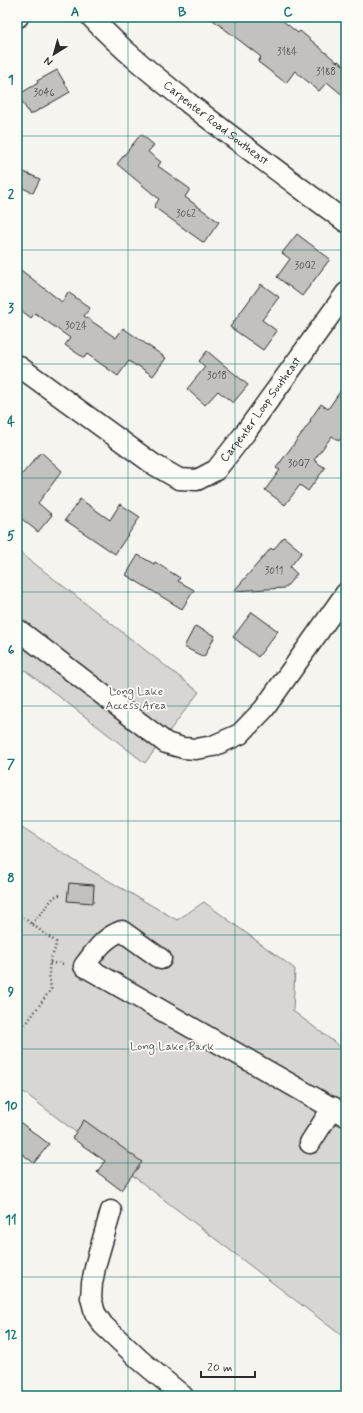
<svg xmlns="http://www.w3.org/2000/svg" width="363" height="1413" viewBox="0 0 363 1413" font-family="Mynerve,sans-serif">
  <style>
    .green { fill: #d7d6d2; stroke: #81807e }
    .building { fill: #c2c1be; stroke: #2b2b2b }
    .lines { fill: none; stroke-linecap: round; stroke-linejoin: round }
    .minor-casing { stroke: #2b2b2b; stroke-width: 23 }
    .path { stroke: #2b2b2b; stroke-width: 2.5; stroke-dasharray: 1 3; stroke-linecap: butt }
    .minor { stroke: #fdfcf7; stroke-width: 20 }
    .grid { fill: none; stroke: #0f766e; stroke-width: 1; stroke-opacity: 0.55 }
    .labels { text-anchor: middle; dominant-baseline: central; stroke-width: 3.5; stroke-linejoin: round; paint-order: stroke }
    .number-label { font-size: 10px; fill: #515050 }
    .street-label { font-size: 12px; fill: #2b2b2b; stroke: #fdfcf7 }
    .park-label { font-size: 12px; fill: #565655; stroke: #fdfcf7 }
    .neatline { fill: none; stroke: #0f766e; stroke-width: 1.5 }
    .grid-label { font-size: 13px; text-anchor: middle; font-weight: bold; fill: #0f766e }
  </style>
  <rect width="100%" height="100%" fill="#f5f4ef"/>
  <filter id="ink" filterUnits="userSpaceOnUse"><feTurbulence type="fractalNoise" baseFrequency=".025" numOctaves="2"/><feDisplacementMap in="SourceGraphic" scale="8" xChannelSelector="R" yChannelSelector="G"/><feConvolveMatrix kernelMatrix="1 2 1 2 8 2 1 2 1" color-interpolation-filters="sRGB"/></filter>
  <g filter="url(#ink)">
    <!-- green -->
    <g class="green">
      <polygon points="17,550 199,692 145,763 17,664"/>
      <polygon points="17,824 83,866 177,920 204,902 295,969 293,1011 346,1051 346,1339 17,1087"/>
    </g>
    <!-- building -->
    <g class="building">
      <polygon points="209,17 278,17 298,33 300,31 337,62 338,61 346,67 346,98 327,82 319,91 295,71 286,83 258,62 261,57"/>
      <polygon points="57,70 70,92 30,115 18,95 38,83 37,81"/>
      <polygon points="141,134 154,145 148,152 161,162 158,166 190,189 185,197 219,222 204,243 154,207 159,199 117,164"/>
      <polygon points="17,169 40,179 33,193 17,185"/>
      <polygon points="297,234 330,259 302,296 277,277 290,259 282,253"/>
      <polygon points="17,267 62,302 68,292 90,308 84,316 116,338 123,328 166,358 153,376 137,365 136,366 129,361 118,376 87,354 84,358 65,345 70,338 35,313 31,318 17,307"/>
      <polygon points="261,284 279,297 262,320 277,331 263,350 230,327"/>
      <polygon points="207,351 248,385 233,403 218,391 205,405 187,389 205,367 199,361"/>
      <polygon points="346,383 346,431 339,441 332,436 314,460 325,468 308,491 300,485 285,505 265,490 280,470 276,468 311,421 310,420 321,404 328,409"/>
      <polygon points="41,452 62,471 38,503 52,515 38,532 17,515 17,480"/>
      <polygon points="80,499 110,520 120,504 140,517 115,554 65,520"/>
      <polygon points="284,537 302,552 290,567 297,574 285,588 234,591 271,548 273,550"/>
      <polygon points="138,555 154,564 155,562 180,578 178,581 194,590 182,609 126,575"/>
      <polygon points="252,612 278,631 258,657 233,637"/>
      <polygon points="195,626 215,636 204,657 184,647"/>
      <polygon points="69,883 94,885 93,903 67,901"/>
      <polygon points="17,1120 49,1144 34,1163 17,1150"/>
      <polygon points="84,1120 142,1162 121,1190 97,1172 105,1161 72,1138"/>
    </g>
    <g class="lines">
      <!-- minor casing -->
      <g class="minor-casing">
        <g id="minor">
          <polyline points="17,17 18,17"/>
          <path id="s1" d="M91,17C122,50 156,77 191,105C242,145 294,183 346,222"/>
          <path id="s2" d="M17,365L153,464L179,479L197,480L216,470L245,433L346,293"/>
          <polyline points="17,629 166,743 183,748 196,749 213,746 240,734 264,709 346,593"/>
          <path d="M161,959L122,931C104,937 95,952 84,966L346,1116"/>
          <polyline points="310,1143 333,1107"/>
          <polyline points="111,1211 96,1263 92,1283 91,1298 95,1313 103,1325 140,1360 183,1396"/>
        </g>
      </g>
      <!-- path -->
      <g class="path">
        <path d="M17,913L56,942C56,950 51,956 50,963C48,972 50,981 51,989L26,1024L20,1028H17"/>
        <polyline points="32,924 54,897 62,894"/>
        <polyline points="50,963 65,964"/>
      </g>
      <!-- minor -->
      <use href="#minor" class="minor"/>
    </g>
  </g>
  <!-- grid -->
  <path class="grid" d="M128,17V1396M235,17V1396M17,136H346M17,250H346M17,364H346M17,478H346M17,592H346M17,706H346M17,821H346M17,935H346M17,1049H346M17,1163H346M17,1277H346"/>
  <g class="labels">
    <!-- number labels -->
    <g class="number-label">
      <text x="287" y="52">3184</text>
      <text x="326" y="72">3188</text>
      <text x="44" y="93">3046</text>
      <text x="186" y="214">3062</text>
      <text x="305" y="266">3002</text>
      <text x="76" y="326">3024</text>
      <text x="217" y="376">3018</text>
      <text x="299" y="464">3007</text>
      <text x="274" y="571">3011</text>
    </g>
    <!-- street labels -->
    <g class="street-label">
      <text stroke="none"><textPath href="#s1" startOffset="164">Carpenter Road Southeast</textPath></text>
      <text stroke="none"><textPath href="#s2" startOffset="313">Carpenter Loop Southeast</textPath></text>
    </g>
    <!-- park labels -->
    <g class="park-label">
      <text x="136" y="692">Long Lake<tspan x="136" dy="14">Access Area</tspan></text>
      <text x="172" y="1047">Long Lake Park</text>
    </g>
  </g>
  <!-- margin -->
  <rect width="363" height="1413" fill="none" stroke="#fdfcf7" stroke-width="44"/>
  <!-- north arrow -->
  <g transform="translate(54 54) rotate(217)" stroke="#fdfcf7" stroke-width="3" paint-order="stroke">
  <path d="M0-3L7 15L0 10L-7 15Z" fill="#2b2b2b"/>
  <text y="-6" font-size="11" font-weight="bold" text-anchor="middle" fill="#2b2b2b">N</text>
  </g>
  <!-- scale -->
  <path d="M201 1371v6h54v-6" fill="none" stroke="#2b2b2b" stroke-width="2"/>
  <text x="207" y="1371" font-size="12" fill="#2b2b2b" stroke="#fdfcf7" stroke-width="3" paint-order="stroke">20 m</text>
  <rect x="22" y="22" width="319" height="1369" class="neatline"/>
  <g class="grid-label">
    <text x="75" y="16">A</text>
    <text x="182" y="16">B</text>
    <text x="288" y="16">C</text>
    <text x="11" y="84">1</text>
    <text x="11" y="198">2</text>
    <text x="11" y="312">3</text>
    <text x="11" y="426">4</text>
    <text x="11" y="540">5</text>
    <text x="11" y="654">6</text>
    <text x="11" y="768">7</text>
    <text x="11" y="882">8</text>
    <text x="11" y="996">9</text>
    <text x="11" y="1110">10</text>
    <text x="11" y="1224">11</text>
    <text x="11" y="1339">12</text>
  </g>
</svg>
